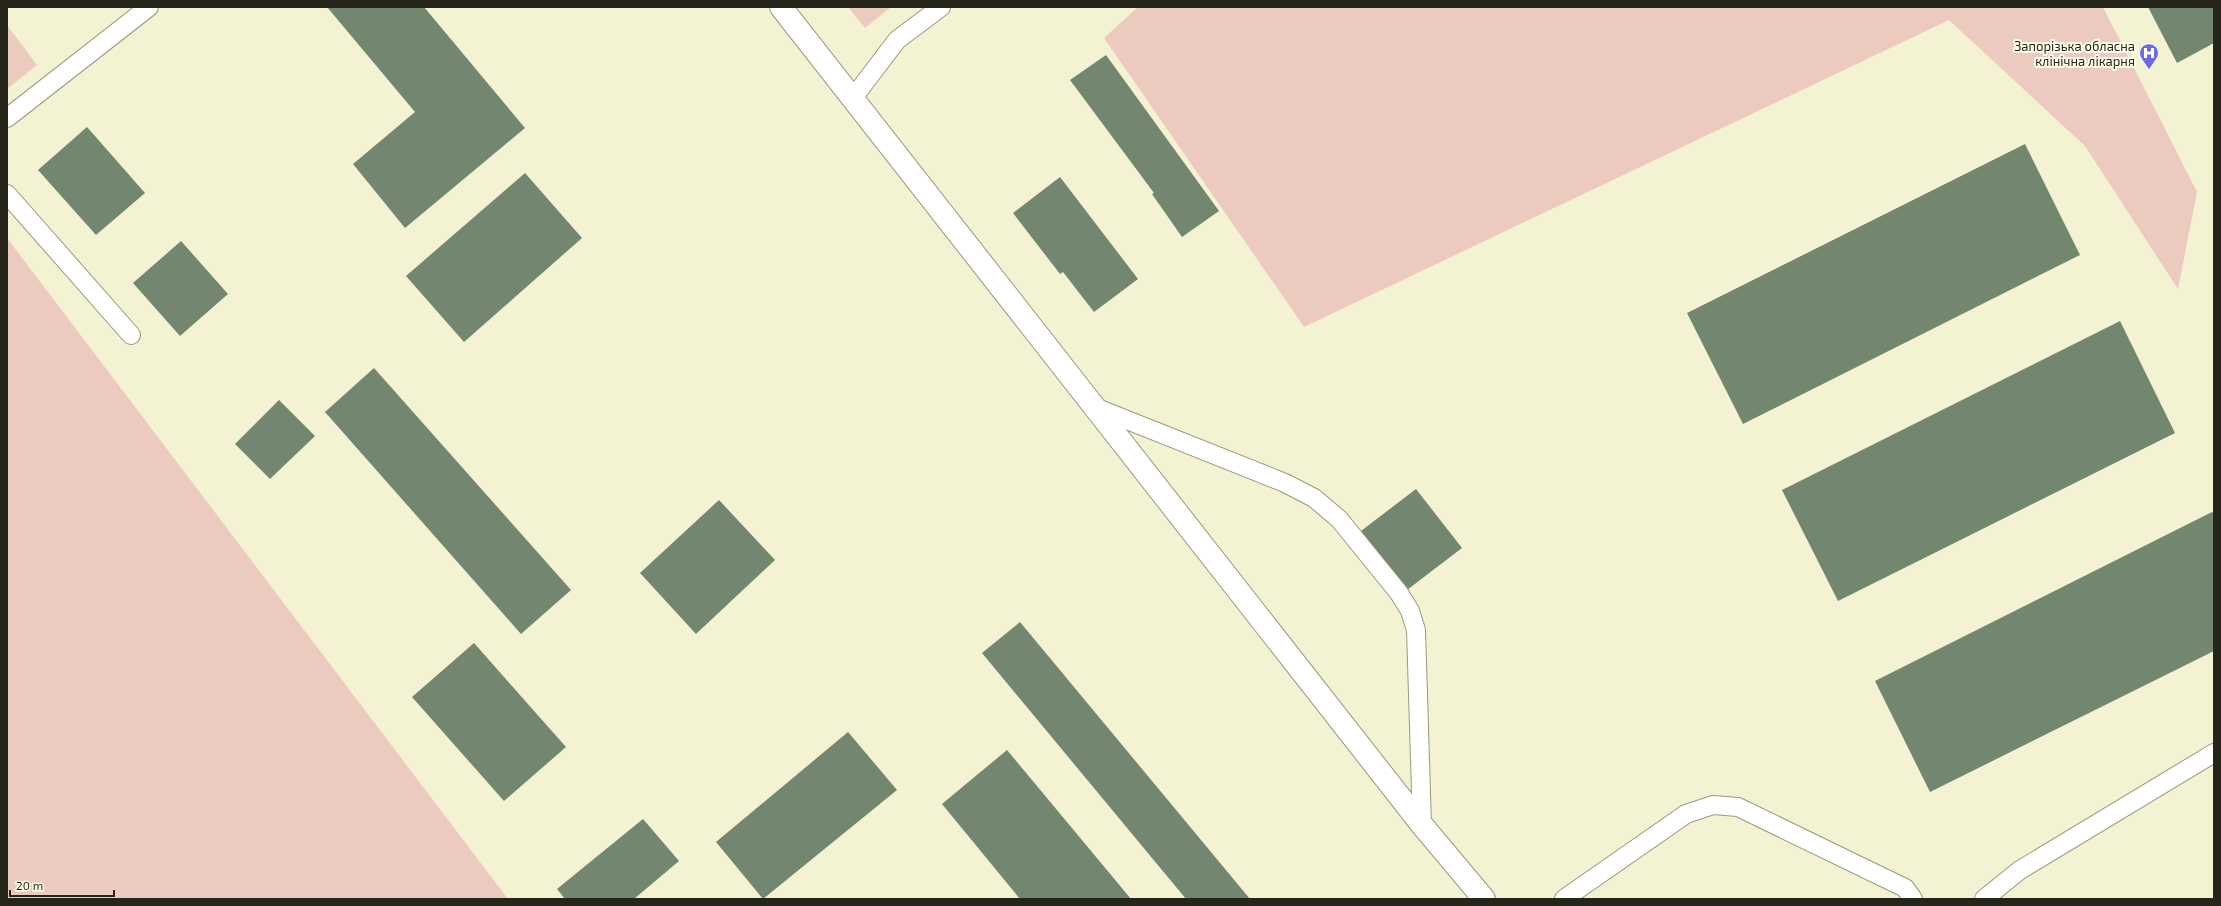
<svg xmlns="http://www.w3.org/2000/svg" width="2221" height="906" viewBox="0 0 2221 906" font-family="'Exo 2',sans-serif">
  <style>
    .green { fill: #edcabf }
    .building { fill: #73866f }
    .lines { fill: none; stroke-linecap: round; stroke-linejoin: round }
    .lane-casing { stroke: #9a997d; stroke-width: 20 }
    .highway-casing { stroke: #9a997d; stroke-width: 24 }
    .lane { stroke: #fff; stroke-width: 18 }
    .highway { stroke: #fff; stroke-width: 22 }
    .labels { text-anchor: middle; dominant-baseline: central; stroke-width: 4; stroke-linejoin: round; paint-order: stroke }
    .poi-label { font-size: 13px; fill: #252519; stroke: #fffeec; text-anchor: end }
  </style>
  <rect width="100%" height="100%" fill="#f3f2d3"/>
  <!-- green -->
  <g class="green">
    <polygon points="848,7 891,7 865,28"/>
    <polygon points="1138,7 2103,7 2197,192 2178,289 2085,146 1949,20 1304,327 1104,38"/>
    <polygon points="7,25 37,65 7,89"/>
    <polygon points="7,238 508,899 7,899"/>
  </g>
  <!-- building -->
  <g class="building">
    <polygon points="327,7 424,7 525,128 405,228 353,164 415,112"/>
    <polygon points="2148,7 2214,7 2214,43 2177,63"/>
    <polygon points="1106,55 1219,211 1182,237 1152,194 1154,193 1070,80"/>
    <polygon points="87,127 145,193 96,235 38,170"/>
    <polygon points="2025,144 2080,255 1743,424 1687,313"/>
    <polygon points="525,173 582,238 464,342 406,276"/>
    <polygon points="1060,177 1138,279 1094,312 1063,272 1060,274 1013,213"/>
    <polygon points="181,241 228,294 180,336 133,283"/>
    <polygon points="2120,321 2175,433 1838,601 1782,490"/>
    <polygon points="374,368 571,590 521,634 325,412"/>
    <polygon points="279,400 315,436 270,479 235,444"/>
    <polygon points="1416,489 1462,548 1407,590 1361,531"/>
    <polygon points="719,500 775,560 696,634 640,573"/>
    <polygon points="2212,512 2214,515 2214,651 1930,792 1875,681"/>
    <polygon points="1020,622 1250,899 1186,899 982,653"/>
    <polygon points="474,643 566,747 504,801 412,697"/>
    <polygon points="848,732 897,790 763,899 716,842"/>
    <polygon points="1007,750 1131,899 1020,899 942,804"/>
    <polygon points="643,819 679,861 634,899 565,899 557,889"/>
  </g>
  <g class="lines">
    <!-- lane casing -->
    <g class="lane-casing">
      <g id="lane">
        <polyline points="853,98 897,40 941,7"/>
        <polyline points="7,118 149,7"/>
        <polyline points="7,194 131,335"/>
        <polyline points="1097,408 1285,483 1314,498 1339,519 1399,593 1410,611 1416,630 1422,825"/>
        <polyline points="1564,899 1686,814 1713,805 1738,807 1905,888 1913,899"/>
        <polyline points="1984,899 2020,870 2214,753"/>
      </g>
    </g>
    <!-- highway casing -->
    <g class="highway-casing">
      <polyline id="highway" points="781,7 1422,825 1484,899"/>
    </g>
    <!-- lane -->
    <use href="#lane" class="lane"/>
    <!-- highway -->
    <use href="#highway" class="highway"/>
  </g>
  <!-- icons -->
  <defs>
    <g id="hospital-pin" transform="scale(1)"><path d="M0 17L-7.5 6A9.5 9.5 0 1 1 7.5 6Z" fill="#6b6be5" stroke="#fffeec"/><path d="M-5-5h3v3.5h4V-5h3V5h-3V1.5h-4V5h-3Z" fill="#fff"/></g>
  </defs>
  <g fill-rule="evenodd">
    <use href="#hospital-pin" x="2149" y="53"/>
  </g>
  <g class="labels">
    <!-- poi labels -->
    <g class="poi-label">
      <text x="2135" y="46">Запорізька обласна<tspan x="2135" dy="15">клінічна лікарня</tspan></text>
    </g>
  </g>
  <!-- border -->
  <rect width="2221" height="906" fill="none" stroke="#252519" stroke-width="16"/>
  <!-- scale -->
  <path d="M10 890v6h104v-6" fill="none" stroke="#252519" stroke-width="2"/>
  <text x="16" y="890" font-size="12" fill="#252519" stroke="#fffeec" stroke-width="3" paint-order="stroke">20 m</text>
</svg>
